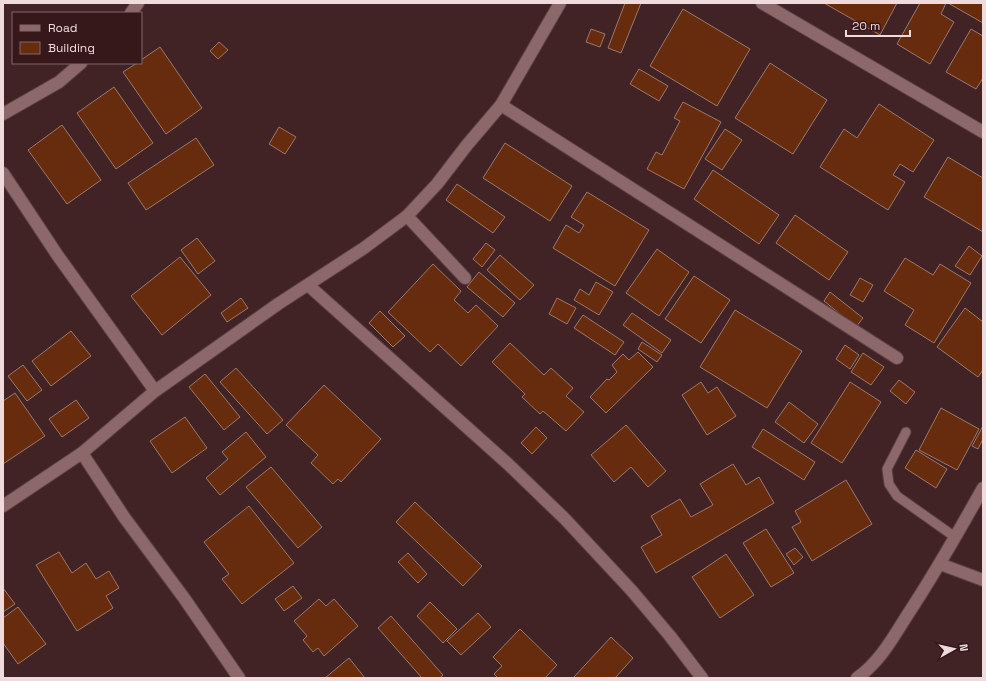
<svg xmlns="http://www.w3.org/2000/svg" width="986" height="681" viewBox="0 0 986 681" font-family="'Space Grotesk',sans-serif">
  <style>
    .building { fill: #672b0e; stroke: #9b796b }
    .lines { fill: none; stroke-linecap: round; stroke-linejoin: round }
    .lane-casing { stroke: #5b4044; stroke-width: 11 }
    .street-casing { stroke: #5b4044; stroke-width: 14 }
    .lane { stroke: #8d686b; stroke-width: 9 }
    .street { stroke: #8d686b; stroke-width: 12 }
  </style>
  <rect width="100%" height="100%" fill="#412225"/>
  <!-- building -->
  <g class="building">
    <polygon points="625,3 641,3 621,53 608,48"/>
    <polygon points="824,3 897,3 880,35"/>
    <polygon points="920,3 946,3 941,14 954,22 930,64 897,44"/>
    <polygon points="948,3 983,3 983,23"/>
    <polygon points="683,9 750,49 717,106 650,66"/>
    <polygon points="591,29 605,34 600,47 586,42"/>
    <polygon points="971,29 983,36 983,78 976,89 946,72"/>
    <polygon points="219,42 228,50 218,59 210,51"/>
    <polygon points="160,47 202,108 166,134 123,72 137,63 141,63 141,60"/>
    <polygon points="770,63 827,100 793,154 735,118"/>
    <polygon points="639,69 668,86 659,101 630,84"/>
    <polygon points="114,87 153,143 116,169 77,113"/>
    <polygon points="683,102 721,122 684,189 647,169 656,152 662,155 680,121 674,118"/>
    <polygon points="879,104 934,140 913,172 900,164 893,175 905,182 888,210 820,167 844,129 857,138"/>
    <polygon points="62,125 101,180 67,204 28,150"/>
    <polygon points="279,127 296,137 285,154 269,144"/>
    <polygon points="725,129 742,140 722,170 705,159"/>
    <polygon points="196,138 214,165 146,210 128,183"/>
    <polygon points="505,143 572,186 550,221 483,178"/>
    <polygon points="948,157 983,178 983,232 924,197"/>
    <polygon points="713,170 779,215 759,244 694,199"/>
    <polygon points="457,184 505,217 493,233 446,200"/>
    <polygon points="587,192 649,230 615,286 553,248 566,225 579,233 584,225 571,217"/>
    <polygon points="795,215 848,252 829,280 776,243"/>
    <polygon points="197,238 215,261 198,274 181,250"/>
    <polygon points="486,243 495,250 482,267 473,259"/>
    <polygon points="969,246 982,256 970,275 955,266"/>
    <polygon points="657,249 689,272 659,316 626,293"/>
    <polygon points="500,255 534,285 520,300 487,270"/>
    <polygon points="180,257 211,295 162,335 131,296"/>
    <polygon points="905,258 933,275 940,264 971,283 934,343 905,325 914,310 884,291"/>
    <polygon points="433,264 461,291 454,300 468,313 476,305 498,326 461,366 438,344 430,352 388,312"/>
    <polygon points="479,272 515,303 503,317 467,287"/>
    <polygon points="694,276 730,300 701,343 665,319"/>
    <polygon points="860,278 873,285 863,302 850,295"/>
    <polygon points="596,282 613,292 599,315 574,300 580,289 589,295"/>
    <polygon points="830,292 863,318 856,327 824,301"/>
    <polygon points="241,298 248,308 227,322 221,313"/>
    <polygon points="557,298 576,308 567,324 549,314"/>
    <polygon points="965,308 983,322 983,370 978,377 937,347"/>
    <polygon points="735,310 802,351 767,408 700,367"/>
    <polygon points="380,311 405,336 393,347 369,323"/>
    <polygon points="632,313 671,340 662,353 623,325"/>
    <polygon points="583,315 624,342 615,355 574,328"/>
    <polygon points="71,331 91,356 51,386 32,361"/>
    <polygon points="642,342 662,355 657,362 638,349"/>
    <polygon points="510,343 544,375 551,368 573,388 566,396 584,412 566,431 543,411 540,414 522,397 525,394 492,362"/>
    <polygon points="845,345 859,355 850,369 836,359"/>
    <polygon points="638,352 653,367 606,413 590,397 607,379 609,380 617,372 612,365 623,354 629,360"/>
    <polygon points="863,353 884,367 871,385 851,372"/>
    <polygon points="23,365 42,390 27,401 8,376"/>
    <polygon points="236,368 283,420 267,434 220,382"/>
    <polygon points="205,374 240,417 224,430 189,387"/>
    <polygon points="899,380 915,392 906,404 890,391"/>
    <polygon points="701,382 708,393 717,387 736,416 707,435 682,395"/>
    <polygon points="850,382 881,402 842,463 811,443"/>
    <polygon points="324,385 381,439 341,482 338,479 333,484 311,463 318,455 286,425"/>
    <polygon points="15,393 45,436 3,464 3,401"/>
    <polygon points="76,400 89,418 62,437 49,419"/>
    <polygon points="789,402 818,424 804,443 775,422"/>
    <polygon points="941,408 979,429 957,470 919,450"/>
    <polygon points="185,417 207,448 172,473 150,441"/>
    <polygon points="626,425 666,471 648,487 631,467 614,482 591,455"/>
    <polygon points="983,426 983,439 978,449 972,446"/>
    <polygon points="536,427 547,438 532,454 521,443"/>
    <polygon points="763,429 815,462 804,480 752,447"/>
    <polygon points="246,432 266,457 220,495 206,478 228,459 222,452"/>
    <polygon points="916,450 947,469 936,488 905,468"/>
    <polygon points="733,464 746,485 759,477 774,503 656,573 641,547 662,535 651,516 680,499 691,517 713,505 700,484"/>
    <polygon points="271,467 322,527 298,548 246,487"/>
    <polygon points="846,480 872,524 812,561 792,527 801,522 795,511"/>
    <polygon points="415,502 482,566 463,586 396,522"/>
    <polygon points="249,506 294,563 242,604 222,579 229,574 204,542"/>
    <polygon points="766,529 794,573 771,587 743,543"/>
    <polygon points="795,548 803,557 794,565 786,554"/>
    <polygon points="59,552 72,573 86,563 96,579 109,571 119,588 106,596 113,608 77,631 36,565"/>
    <polygon points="408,553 427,574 418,583 398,562"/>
    <polygon points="726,554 754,595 720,618 692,577"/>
    <polygon points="293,586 302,598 284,611 275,599"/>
    <polygon points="3,588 15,604 3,612"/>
    <polygon points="319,599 326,606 334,599 358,626 324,656 318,648 313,652 303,640 307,636 294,621"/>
    <polygon points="430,602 457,629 443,643 417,616"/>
    <polygon points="18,607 46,644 18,664 3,643 3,618"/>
    <polygon points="478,613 491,627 461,655 447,641"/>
    <polygon points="391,616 443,675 440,678 422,678 378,628"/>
    <polygon points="520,629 557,665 545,678 498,678 494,674 502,666 493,657"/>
    <polygon points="611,637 633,658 615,678 573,678"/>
    <polygon points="349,658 365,678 325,678"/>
  </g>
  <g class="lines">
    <!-- lane casing -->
    <g class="lane-casing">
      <polyline id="lane" points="906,432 887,469 889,484 897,496 955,537"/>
    </g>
    <!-- street casing -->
    <g class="street-casing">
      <g id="street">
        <polyline points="762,3 983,132"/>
        <polyline points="131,13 138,3"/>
        <polyline points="501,105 897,358"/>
        <polyline points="3,114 59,82 81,63"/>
        <polyline points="3,173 58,256 155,391"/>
        <polyline points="407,216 465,278"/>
        <polyline points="308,285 508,464 565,519 632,591 670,636 702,678"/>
        <polyline points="82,453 124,517 184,598 239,678"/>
        <polyline points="3,506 82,453 155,391 278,304 364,248 407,216 437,184 467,145 501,105 560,3"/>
        <polyline points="940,564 983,580"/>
        <path d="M857,678C880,662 894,636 908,614C935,573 959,531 983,488"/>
      </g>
    </g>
    <!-- lane -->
    <use href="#lane" class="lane"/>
    <!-- street -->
    <use href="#street" class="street"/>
  </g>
  <!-- border -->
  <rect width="986" height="681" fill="none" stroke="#f0dbdc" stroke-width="8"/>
  <!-- legend -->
  <rect x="12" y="12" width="130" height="52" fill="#36181b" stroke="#806668"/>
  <rect x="20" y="25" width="20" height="6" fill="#8d686b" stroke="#806668"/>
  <text x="48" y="32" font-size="12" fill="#f0dbdc">Road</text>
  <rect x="20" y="42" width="20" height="12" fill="#672b0e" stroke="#806668"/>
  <text x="48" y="52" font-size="12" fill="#f0dbdc">Building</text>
  <!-- north arrow -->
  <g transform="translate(954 649) rotate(82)" stroke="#36181b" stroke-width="3" paint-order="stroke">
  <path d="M0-3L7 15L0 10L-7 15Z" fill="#f0dbdc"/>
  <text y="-6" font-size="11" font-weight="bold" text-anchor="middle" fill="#f0dbdc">N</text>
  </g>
  <!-- scale -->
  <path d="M846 30v6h64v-6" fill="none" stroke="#f0dbdc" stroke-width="2"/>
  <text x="852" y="30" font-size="12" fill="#f0dbdc" stroke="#36181b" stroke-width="3" paint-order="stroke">20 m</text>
</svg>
